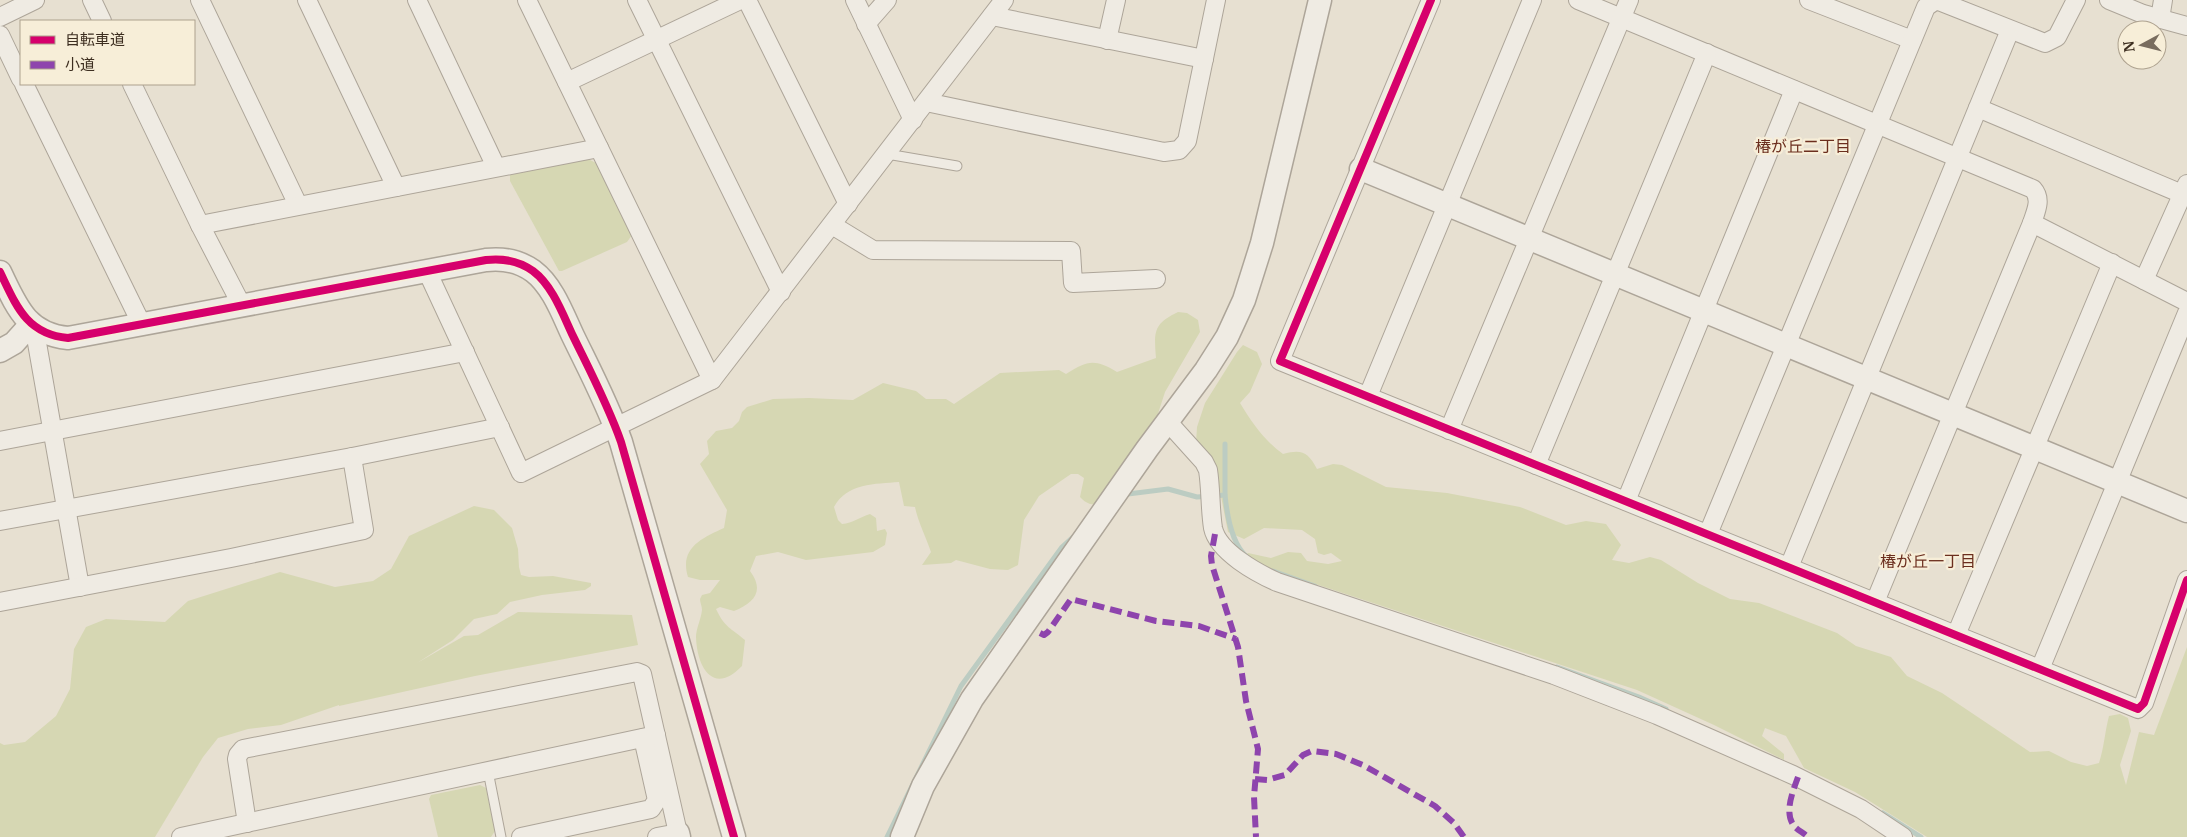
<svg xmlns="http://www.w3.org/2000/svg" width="2187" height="837" viewBox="0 0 2187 837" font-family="Merriweather,'Noto Sans JP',serif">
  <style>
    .green { fill: #d6d7b3 }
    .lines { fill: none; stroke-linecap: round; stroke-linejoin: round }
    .stream { stroke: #bcccc2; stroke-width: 5 }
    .service-casing { stroke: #ada599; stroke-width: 11 }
    .minor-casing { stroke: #ada599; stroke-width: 20 }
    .tertiary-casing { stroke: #ada599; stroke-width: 25 }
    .service { stroke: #efebe3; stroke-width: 9 }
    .minor { stroke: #efebe3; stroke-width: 18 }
    .tertiary { stroke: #efebe3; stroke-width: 22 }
    .quiet { stroke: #8e44ad; stroke-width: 6; stroke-dasharray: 12 6; stroke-linecap: butt }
    .cycleway-casing { stroke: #f7eed8; stroke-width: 11 }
    .cycleway { stroke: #d6006c; stroke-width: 8 }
    .labels { text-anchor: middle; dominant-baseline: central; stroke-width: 4.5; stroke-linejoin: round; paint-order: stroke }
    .neighbourhood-label { font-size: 16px; fill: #6b2e1e; stroke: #f7eed8 }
  </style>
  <rect width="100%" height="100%" fill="#e7e0d1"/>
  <!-- green -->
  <g class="green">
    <polygon points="588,159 598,164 632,235 627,242 562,271 559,271 510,181 510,175"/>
    <path d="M1178,312L1187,313L1198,320L1200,332L1165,392L1155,423L1113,476L1101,505C1092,505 1086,504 1080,497L1084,478L1078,474H1071L1039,496L1024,520L1018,565L1008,570L990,569L956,560L951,563L922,565L931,552C926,537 918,522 915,507L904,506L899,482C875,484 847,483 834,507L838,520L842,524C853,523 860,517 870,514L876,518L877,531L885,529L887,533L885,545L873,552L806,560L778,552L756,556L750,571C765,591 754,603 734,611L720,607L716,609C725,628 731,628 745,640L742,666C713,696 697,667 696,637C696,629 701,619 702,610C702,606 700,603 700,599L702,595L710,593L720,580H700L688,577C679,548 702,538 724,528L727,510L700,464L709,454L707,441L716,431L732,428L739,421L742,412L747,407L773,399L809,398L853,400L883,383L916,391L926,399H946L954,404L1000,373L1059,370L1066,374C1087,361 1094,358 1117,372L1156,358C1154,332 1153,324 1178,312Z"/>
    <path d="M1243,345L1257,352L1262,364L1250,392L1240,403C1252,423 1264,440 1283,454C1302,449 1308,452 1317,469L1333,464L1342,465L1386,487L1447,493L1520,507L1566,525L1586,521L1606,524L1621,545L1612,560L1629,563L1650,557L1661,560L1698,583L1730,599L1759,603L1837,633L1856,646L1891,657L1907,676L1942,693L2030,752L2049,751L2071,762L2087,766L2099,763C2104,748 2105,731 2109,716L2120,714L2128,718L2131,731L2120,765L2126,785L2139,732L2154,735L2187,647V837H1927L1855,792L1804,768L1786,736L1765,728L1762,736L1784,754V760L1714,725L1637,690L1252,563L1245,556L1248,553L1271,558L1288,552L1301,553L1307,561L1328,564L1342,561L1331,553L1324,555L1318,553L1315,539L1302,530L1264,528L1244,539L1228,532L1216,471L1196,443L1197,427L1205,403L1237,352Z"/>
    <polygon points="474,506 494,510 512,528 518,549 519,567 521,575 529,577 553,576 591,583 591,586 585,590 542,595 510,602 497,614 474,619 453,640 417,663 464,636 478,635 518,612 632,615 638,645 475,676 339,706 339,705 281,725 248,729 218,738 203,757 155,837 0,837 0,743 4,745 25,742 56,716 70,689 74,649 86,627 106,619 165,622 188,601 280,572 335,587 373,581 391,569 409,536"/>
    <polygon points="480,785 486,788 495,831 491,837 438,837 429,799 431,795"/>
  </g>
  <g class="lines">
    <!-- stream -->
    <g class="stream">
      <path d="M1225,495C1227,515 1231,542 1246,556"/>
      <polyline points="1124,496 1128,494 1168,489 1197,497 1225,495 1225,444"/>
      <polyline points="1273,571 1315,586"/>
      <polyline points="1557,667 1639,697 1666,709"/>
      <polyline points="1883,813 1921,837"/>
      <polyline points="887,837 961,686 1062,547 1073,537"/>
    </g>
    <!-- service casing -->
    <g class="service-casing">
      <g id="service">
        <polyline points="887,154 957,166"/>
        <polyline points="488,771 501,837"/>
      </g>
    </g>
    <!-- minor casing -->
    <g class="minor-casing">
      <g id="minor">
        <polyline points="92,0 102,21"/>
        <polyline points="200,0 298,205"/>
        <polyline points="307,0 396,187"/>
        <polyline points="417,0 496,167"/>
        <polyline points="527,0 712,380"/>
        <polyline points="637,0 781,292"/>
        <polyline points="747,0 848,204"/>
        <polyline points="855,0 913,120"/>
        <polyline points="1431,0 1280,361 2138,709 2144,703 2187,580"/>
        <path d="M1578,0L2033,189C2042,199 2036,211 2032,223L1875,602"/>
        <polyline points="1809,0 1912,40"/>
        <polyline points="2109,0 2143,14 2187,26"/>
        <polyline points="992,16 1204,59"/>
        <polyline points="0,17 35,0"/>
        <polyline points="2160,19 2163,0"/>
        <polyline points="866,24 887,0"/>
        <polyline points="0,35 21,79"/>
        <polyline points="1107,40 1116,0"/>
        <polyline points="567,82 740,0"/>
        <polyline points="24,84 142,325"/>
        <polyline points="132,84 200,225 242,306"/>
        <polyline points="926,102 1164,152 1179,150 1187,141 1216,0"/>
        <polyline points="1978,108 2187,196"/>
        <polyline points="2032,223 2187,302"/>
        <polyline points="200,225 599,148"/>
        <polyline points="832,225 873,250 1071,251 1073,283 1156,279"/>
        <polyline points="427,271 521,473 712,380 1004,0"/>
        <polyline points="2144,280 2187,184"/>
        <polyline points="34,326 80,587"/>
        <polyline points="1368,396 1532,0"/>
        <path d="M1167,421L1204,462L1208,470C1211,489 1210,509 1213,528C1218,552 1257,573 1277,582L1554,675L1657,715L1793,775L1861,809L1903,837"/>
        <polyline points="1449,430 1629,0"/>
        <polyline points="0,441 465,352"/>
        <polyline points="1536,465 1707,53"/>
        <polyline points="1626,501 1794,90"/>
        <polyline points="0,521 352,457 500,427"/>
        <polyline points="1708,534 1926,7 1936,0 2045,43 2057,37 2076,0"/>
        <polyline points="1789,567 2010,30"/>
        <polyline points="0,602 231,558 364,530 352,457"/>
        <polyline points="1956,635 2112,263"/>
        <polyline points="2040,669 2187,313"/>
        <polyline points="247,823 237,759 238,755 243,749 637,672 642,674 678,833 657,837"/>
        <polyline points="181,837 656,735"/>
        <polyline points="521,837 651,809 657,800 643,738"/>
      </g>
    </g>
    <!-- tertiary casing -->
    <g class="tertiary-casing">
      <g id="tertiary">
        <polyline points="1361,169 2187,511"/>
        <path d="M0,272C16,305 26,334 68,338L486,260C503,258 519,261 533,271C553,286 563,315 573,336C590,371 608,405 621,442L734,837"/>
        <polyline points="0,351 14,343 31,324"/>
        <polyline points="678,833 679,837"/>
        <polyline points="902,837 923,786 972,699 1147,449 1206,370 1227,337 1244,300 1262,243 1320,0"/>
      </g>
    </g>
    <!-- service -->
    <use href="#service" class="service"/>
    <!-- minor -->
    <use href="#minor" class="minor"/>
    <!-- tertiary -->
    <use href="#tertiary" class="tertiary"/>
    <!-- quiet -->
    <g class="quiet">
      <polyline points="1215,534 1211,556 1212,565 1238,647 1246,701 1258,749 1254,797 1256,837"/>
      <polyline points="1040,633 1044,635 1048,632 1071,599 1156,621 1199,626 1236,639"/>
      <path d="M1798,777C1793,791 1783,814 1795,827C1799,831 1804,833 1808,837"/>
      <polyline points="1255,779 1267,780 1285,775 1303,755 1312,751 1336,754 1363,765 1435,806 1454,823 1464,837"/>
    </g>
    <!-- cycleway casing -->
    <g class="cycleway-casing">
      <g id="cycleway">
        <polyline points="1431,0 1280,361 2138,709 2144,703 2187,580"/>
        <path d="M0,272C16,305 26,334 68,338L486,260C503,258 519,261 533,271C553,286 563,315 573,336C590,371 608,405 621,442L734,837"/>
      </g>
    </g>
    <!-- cycleway -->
    <use href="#cycleway" class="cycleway"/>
  </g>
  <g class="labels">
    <!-- neighbourhood labels -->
    <g class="neighbourhood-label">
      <text x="1803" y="146">椿が丘二丁目</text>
      <text x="1928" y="561">椿が丘一丁目</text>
    </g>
  </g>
  <!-- legend -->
  <rect x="20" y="20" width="175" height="65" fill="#f7eed8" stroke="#ada18e"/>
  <rect x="30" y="36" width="25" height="8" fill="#d6006c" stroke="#ada18e"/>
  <text x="65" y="45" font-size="15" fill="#3d2e20">自転車道</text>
  <rect x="30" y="61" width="25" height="8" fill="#8e44ad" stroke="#ada18e"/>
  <text x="65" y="70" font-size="15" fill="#3d2e20">小道</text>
  <!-- north arrow -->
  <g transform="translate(2142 45) rotate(263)"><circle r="24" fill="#f7eed8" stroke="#ada18e"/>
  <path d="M0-4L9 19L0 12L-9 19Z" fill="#786c5e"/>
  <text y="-8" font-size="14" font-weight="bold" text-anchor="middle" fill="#3d2e20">N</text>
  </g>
</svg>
